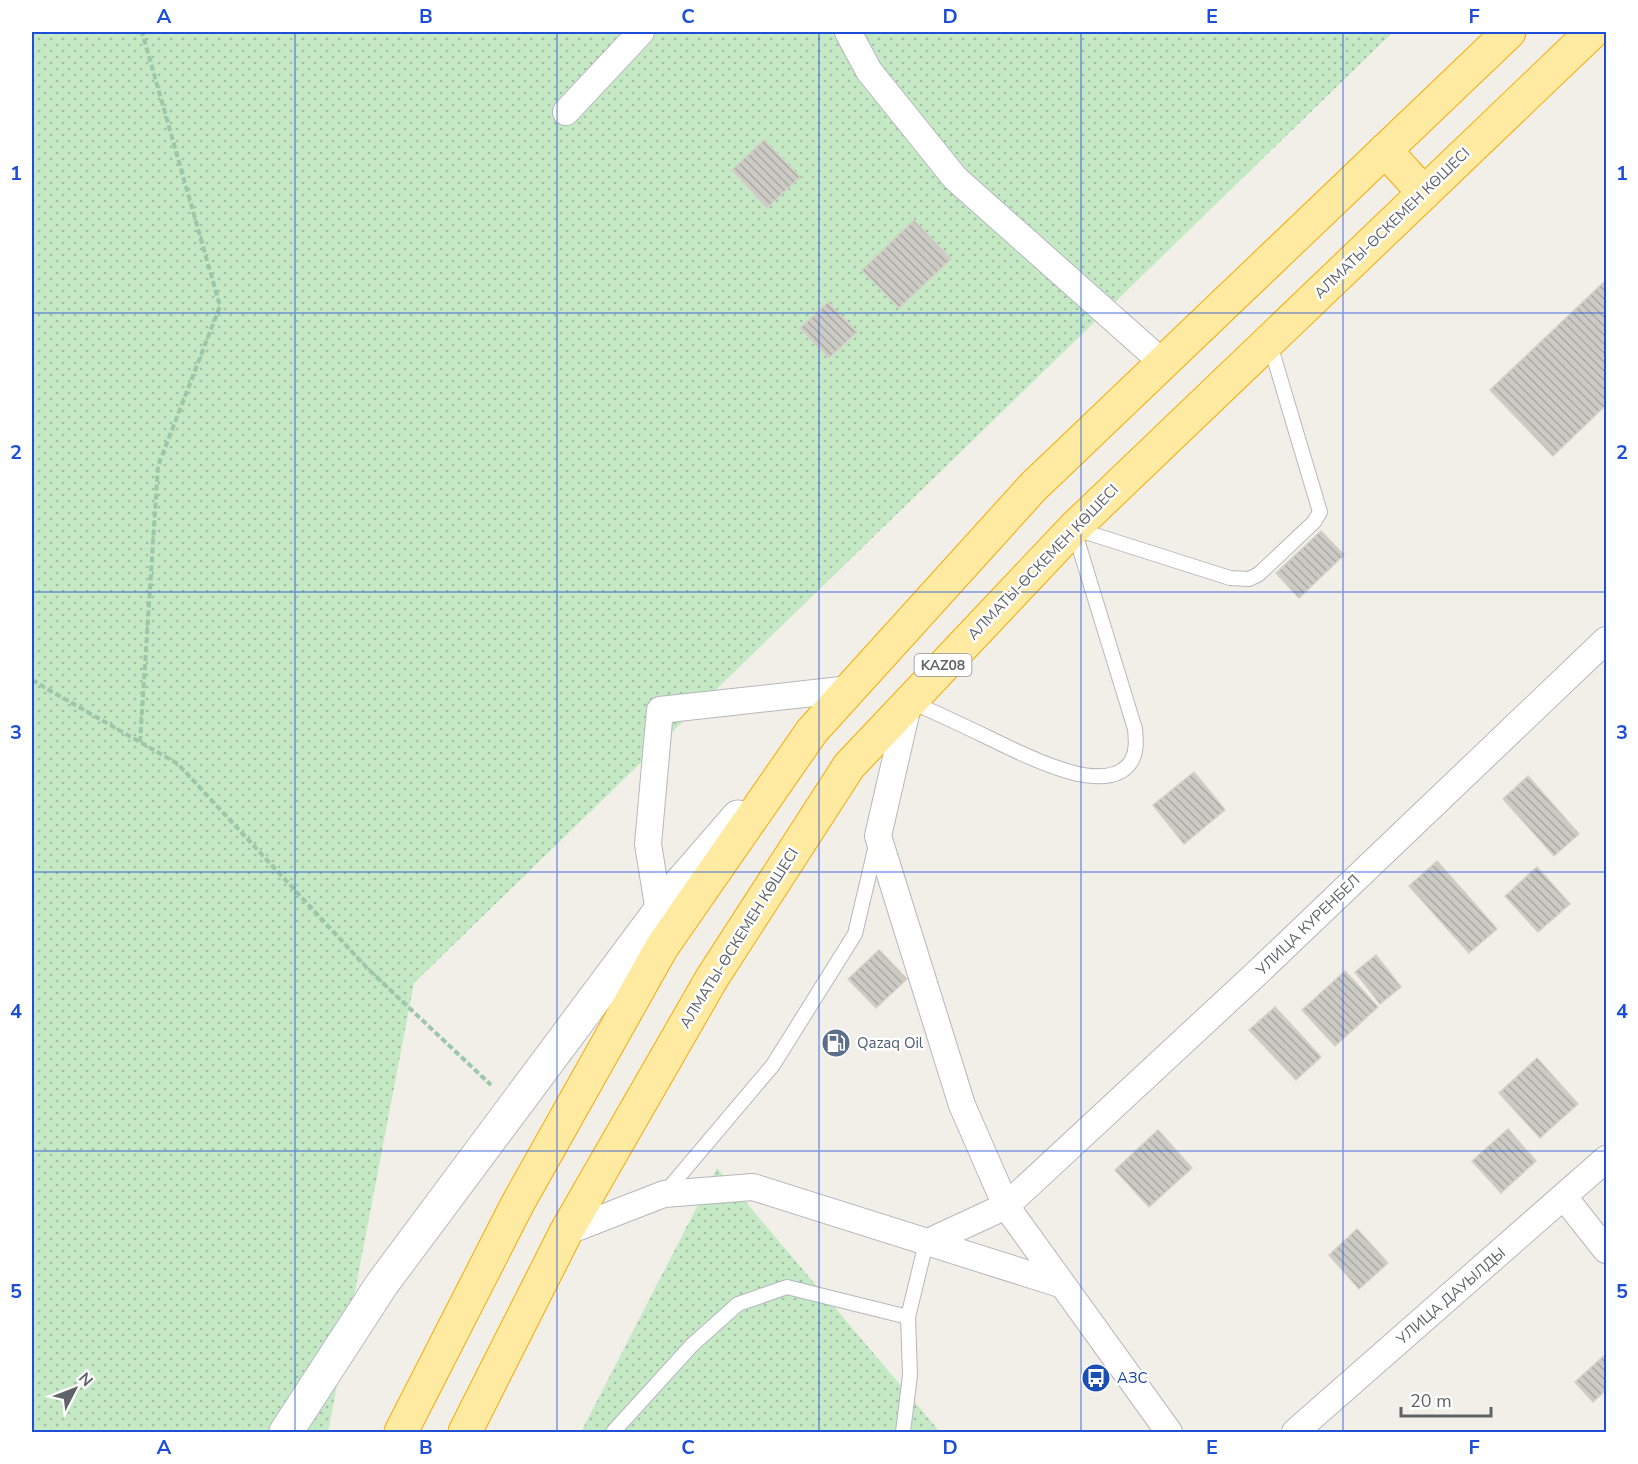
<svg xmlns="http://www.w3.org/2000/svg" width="1638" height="1464" viewBox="0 0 1638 1464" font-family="'Nunito Sans',sans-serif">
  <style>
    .grass { fill: url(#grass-dots) }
    .building { fill: url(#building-back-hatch); stroke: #d6d1c6; stroke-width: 1.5 }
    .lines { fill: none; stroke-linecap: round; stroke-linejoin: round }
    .service-casing { stroke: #b5b8bc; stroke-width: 16 }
    .minor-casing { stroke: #b5b8bc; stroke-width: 28 }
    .secondary-casing { stroke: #b6babf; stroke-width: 35 }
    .trunk-casing { stroke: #f9ab00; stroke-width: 35 }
    .path { stroke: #9cc7a9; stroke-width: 4; stroke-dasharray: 6 3; stroke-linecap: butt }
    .service { stroke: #fff; stroke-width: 14 }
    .minor { stroke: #fff; stroke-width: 26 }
    .secondary { stroke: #fff; stroke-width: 33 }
    .trunk { stroke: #feeaa1; stroke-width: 33 }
    .grid { fill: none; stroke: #1d4ed8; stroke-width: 1.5; stroke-opacity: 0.55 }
    .labels { text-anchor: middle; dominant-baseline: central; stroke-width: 5; stroke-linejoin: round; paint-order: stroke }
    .shield { fill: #fff; stroke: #8f9295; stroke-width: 1.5 }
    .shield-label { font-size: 14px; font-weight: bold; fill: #5f6368 }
    .street-label { font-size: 15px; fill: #5f6368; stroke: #fff }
    .service-label { font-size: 15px; fill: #4e5e75; stroke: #fff; text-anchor: start }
    .transit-label { font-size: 15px; fill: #164399; stroke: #fff; text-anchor: start }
    .neatline { fill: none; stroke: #1d4ed8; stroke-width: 2 }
    .grid-label { font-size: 20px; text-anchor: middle; font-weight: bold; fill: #1d4ed8 }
  </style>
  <defs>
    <pattern id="grass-dots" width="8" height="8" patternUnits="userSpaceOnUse" patternTransform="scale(1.5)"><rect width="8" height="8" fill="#c5e8c5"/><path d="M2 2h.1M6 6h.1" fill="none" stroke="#a3c0a4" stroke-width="1.8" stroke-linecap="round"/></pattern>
    <pattern id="building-back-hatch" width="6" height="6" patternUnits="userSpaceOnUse" patternTransform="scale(1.5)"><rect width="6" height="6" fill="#cccac5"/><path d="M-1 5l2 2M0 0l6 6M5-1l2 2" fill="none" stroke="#a9a8a4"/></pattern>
  </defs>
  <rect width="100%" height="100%" fill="#f1efe8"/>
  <!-- grass -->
  <g class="grass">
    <polygon points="32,32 1393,32 414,983 328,1432 32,1432"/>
    <polygon points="717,1168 940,1432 581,1432"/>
  </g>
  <!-- building -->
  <g class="building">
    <polygon points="764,140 800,177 767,208 732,170"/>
    <polygon points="914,220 951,259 899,308 862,270"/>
    <polygon points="1606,280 1606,405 1553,456 1490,390"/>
    <polygon points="828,302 857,332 829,358 800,328"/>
    <polygon points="1321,531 1344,555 1299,598 1276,573"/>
    <polygon points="1194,772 1225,810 1184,844 1153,805"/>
    <polygon points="1528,776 1579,834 1554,856 1503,799"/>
    <polygon points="1437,861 1497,929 1469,953 1409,886"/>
    <polygon points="1537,867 1570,904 1538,932 1505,896"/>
    <polygon points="879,950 907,979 876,1008 848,979"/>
    <polygon points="1376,955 1401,987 1380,1004 1355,972"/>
    <polygon points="1345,971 1378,1007 1335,1046 1302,1010"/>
    <polygon points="1275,1007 1321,1057 1296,1080 1249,1030"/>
    <polygon points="1537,1058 1578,1104 1540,1138 1499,1093"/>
    <polygon points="1508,1129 1536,1161 1501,1193 1472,1161"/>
    <polygon points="1158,1130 1192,1168 1149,1207 1115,1170"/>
    <polygon points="1357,1229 1388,1263 1359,1289 1329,1255"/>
    <polygon points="1606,1354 1606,1390 1593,1402 1575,1382"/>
  </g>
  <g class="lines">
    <!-- service casing -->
    <g class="service-casing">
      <g id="service">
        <polyline points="1076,529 1230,578 1249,579 1259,574 1314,522 1320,512 1317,502 1269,341"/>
        <path d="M911,702C937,713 962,725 987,737C1017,751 1108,802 1132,760C1137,750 1136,740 1135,729L1074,530"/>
        <polyline points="664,1194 773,1065 855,934 876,845"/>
        <polyline points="613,1432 692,1345 738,1304 787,1287 908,1317"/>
        <polyline points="903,1432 910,1375 908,1317 926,1243"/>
      </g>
    </g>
    <!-- minor casing -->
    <g class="minor-casing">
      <g id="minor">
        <polyline points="848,32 869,71 955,178 1163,363"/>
        <polyline points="566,112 641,32"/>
        <polyline points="909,701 878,836 962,1105 1006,1206 1169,1432"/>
        <polyline points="659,912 648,844 660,710 850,689"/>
        <polyline points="1564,1197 1606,1250"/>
        <polyline points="566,1232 664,1194 753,1187 1060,1284"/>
        <polyline points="926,1243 1006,1206 1257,973 1606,640"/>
        <polyline points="1295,1432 1606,1159"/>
      </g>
    </g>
    <!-- secondary casing -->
    <g class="secondary-casing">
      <polyline id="secondary" points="286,1432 382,1284 680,884 738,817"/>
    </g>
    <!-- trunk casing -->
    <g class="trunk-casing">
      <g id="trunk">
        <polyline points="1385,150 1424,193"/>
        <polyline points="401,1432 518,1203 662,947 812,731 1033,487 1509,32"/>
        <polyline points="465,1432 566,1232 712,978 849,766 1074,528 1592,32"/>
      </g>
    </g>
    <!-- path -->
    <g class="path">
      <polyline points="32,680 178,764 367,968 491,1085"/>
      <polyline points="140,742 158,466 220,306 142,32"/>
    </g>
    <!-- service -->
    <use href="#service" class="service"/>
    <!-- minor -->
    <use href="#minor" class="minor"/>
    <!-- secondary -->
    <use href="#secondary" class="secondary"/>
    <!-- trunk -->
    <use href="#trunk" class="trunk"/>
  </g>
  <!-- grid -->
  <path class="grid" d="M295,32V1432M557,32V1432M819,32V1432M1081,32V1432M1343,32V1432M32,313H1606M32,592H1606M32,872H1606M32,1151H1606"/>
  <!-- icons -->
  <defs>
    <g id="fuel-disc" transform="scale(1.5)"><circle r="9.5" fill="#5c6f8a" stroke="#fff"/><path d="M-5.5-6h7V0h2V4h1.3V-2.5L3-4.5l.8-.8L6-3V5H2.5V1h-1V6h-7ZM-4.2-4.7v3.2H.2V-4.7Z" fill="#fff"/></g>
    <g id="bus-disc" transform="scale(1.5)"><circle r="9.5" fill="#1a4fb4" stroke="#fff"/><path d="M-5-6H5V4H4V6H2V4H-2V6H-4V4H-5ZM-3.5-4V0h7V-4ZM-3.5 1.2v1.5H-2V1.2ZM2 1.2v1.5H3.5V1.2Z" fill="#fff"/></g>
  </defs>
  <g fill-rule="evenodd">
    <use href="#fuel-disc" x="836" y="1043"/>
    <use href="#bus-disc" x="1096" y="1378"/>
  </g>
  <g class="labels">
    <!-- shield labels -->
    <rect class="shield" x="914.5" y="654" width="57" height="22" rx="4.5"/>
    <g class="shield-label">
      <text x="943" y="665">KAZ08</text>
    </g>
    <!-- street labels -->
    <g class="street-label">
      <text transform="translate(1392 223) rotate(-44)">АЛМАТЫ-ӨСКЕМЕН КӨШЕСІ</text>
      <text transform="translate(1043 562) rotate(-46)">АЛМАТЫ-ӨСКЕМЕН КӨШЕСІ</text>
      <text transform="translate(1308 925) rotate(-44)">УЛИЦА КУРЕНБЕЛ</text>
      <text transform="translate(739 938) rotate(-58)">АЛМАТЫ-ӨСКЕМЕН КӨШЕСІ</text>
      <text transform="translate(1451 1296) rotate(-41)">УЛИЦА ДАУЫЛДЫ</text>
    </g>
    <!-- service labels -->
    <g class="service-label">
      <text x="857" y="1043">Qazaq Oil</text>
    </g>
    <!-- transit labels -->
    <g class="transit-label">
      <text x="1117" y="1378">АЗС</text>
    </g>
  </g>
  <!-- border -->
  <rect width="1638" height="1464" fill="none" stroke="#ffffff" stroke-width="66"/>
  <!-- north arrow -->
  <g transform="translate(75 1389) rotate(48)" stroke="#ffffff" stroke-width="4.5" paint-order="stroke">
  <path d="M0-4.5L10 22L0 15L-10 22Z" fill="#5f6368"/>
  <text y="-9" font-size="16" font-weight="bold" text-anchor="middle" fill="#5f6368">N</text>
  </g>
  <!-- scale -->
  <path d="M1401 1407v9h90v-9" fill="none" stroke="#5f6368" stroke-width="3"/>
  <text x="1410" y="1407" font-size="18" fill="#5f6368" stroke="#ffffff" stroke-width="4.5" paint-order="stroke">20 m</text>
  <rect x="33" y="33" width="1572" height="1398" class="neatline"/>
  <g class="grid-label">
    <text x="164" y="23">A</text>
    <text x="426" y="23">B</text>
    <text x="688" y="23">C</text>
    <text x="950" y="23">D</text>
    <text x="1212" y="23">E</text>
    <text x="1474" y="23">F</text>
    <text x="16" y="180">1</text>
    <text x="1622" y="180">1</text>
    <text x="16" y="459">2</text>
    <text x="1622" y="459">2</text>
    <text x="16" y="739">3</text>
    <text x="1622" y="739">3</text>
    <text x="16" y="1018">4</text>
    <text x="1622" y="1018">4</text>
    <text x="16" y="1298">5</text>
    <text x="1622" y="1298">5</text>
    <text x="164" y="1454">A</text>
    <text x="426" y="1454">B</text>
    <text x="688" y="1454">C</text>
    <text x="950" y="1454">D</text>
    <text x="1212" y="1454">E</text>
    <text x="1474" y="1454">F</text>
  </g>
</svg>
